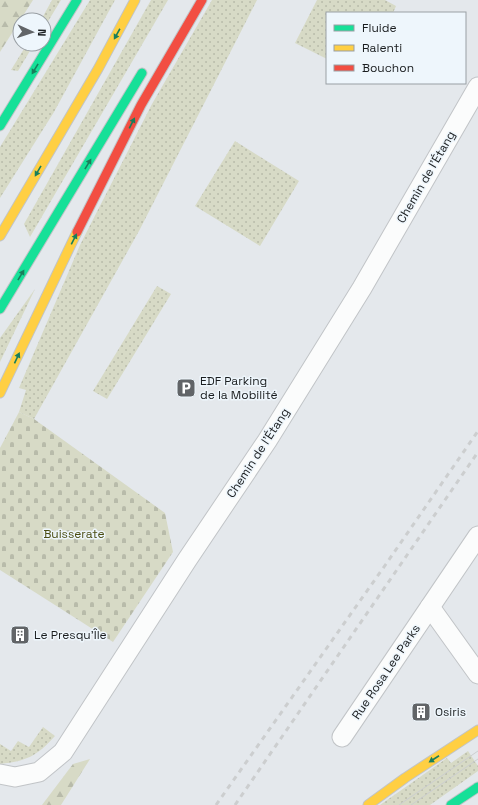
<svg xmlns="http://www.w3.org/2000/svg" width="478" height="805" viewBox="0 0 478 805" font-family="'Space Grotesk',sans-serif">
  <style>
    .grass { fill: url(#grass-dots) }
    .forest { fill: url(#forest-firs) }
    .cemetery { fill: url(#cemetery-stones) }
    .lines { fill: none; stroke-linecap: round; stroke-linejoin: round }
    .street-casing { stroke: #c1c4c7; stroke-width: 21 }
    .fast-casing { stroke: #c1c4c7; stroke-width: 11 }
    .slow-casing { stroke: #c1c4c7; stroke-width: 11 }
    .jam-casing { stroke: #c1c4c7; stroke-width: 11 }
    .street { stroke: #fbfcfc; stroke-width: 19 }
    .fast { stroke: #16e098; stroke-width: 9 }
    .slow { stroke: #ffcf43; stroke-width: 9 }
    .jam { stroke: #f24e42; stroke-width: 9 }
    .tram { stroke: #cccecf; stroke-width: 1 }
    .rail { stroke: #cccecf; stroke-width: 3; stroke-dasharray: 5 5; stroke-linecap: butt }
    .oneway { fill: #187e5c }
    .labels { text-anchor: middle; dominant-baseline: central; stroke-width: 3; stroke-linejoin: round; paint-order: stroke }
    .street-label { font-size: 12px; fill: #1a1d1f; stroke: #eef6fc }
    .poi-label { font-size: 12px; fill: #1a1d1f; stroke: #eef6fc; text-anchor: start }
    .park-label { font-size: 12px; fill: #4b4d12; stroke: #eef6fc }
  </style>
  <defs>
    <pattern id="grass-dots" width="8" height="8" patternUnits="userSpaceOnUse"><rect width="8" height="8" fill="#d7dac6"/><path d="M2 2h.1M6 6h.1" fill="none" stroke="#b8bbaa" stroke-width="1.8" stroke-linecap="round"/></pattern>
    <pattern id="forest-firs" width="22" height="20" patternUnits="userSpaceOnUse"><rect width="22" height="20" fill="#d7dac6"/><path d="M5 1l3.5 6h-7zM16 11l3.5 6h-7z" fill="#b8bbaa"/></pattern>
    <pattern id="cemetery-stones" width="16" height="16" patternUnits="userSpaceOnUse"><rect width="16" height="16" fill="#d7dac6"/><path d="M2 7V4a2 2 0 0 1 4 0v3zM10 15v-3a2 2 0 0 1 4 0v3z" fill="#b8bbaa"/></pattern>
  </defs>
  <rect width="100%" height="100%" fill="#e4e8ec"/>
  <!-- grass -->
  <g class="grass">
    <polygon points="52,0 61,0 44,28 44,20 41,20"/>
    <polygon points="90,0 115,0 54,112 0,198 0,147"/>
    <polygon points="151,0 168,0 30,237 24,224"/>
    <polygon points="212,0 257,0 139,231 34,419 19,412 26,390 19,388 80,245 152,104"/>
    <polygon points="317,0 385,0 396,6 393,13 327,13 327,59 295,43"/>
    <polygon points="27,44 34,44 18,71 11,70"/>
    <polygon points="235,141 299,181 260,246 195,206"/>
    <polygon points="157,286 171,294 107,399 93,391"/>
    <polygon points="35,289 0,362 0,338"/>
    <path d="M43,727L55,736C37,756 27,761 0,764V744L11,751L18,741L29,747Z"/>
    <polygon points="468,751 478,766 478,771 430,805 380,805 447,758 451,763"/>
  </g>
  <!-- forest -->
  <g class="forest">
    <polygon points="0,0 33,0 0,52"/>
    <polygon points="90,759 61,805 42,805 73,764"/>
  </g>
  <!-- cemetery -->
  <polygon class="cemetery" points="19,412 34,419 165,513 173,552 113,642 0,570 0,448"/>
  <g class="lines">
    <!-- street casing -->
    <g class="street-casing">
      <g id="street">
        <polyline points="430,607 478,674"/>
        <polyline points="342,737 478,536"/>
        <polyline points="0,774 15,777 39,772 63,752 187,560 267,441 362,288 478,87"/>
      </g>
    </g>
    <!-- fast casing -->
    <g class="fast-casing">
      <g id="fast">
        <polyline points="0,126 77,0"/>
        <polyline points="0,309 142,73"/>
        <polyline points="451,805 478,787"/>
      </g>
    </g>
    <!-- slow casing -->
    <g class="slow-casing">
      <g id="slow">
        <polyline points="0,236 98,69 135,0"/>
        <polyline points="0,393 77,232"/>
        <polyline points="368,805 405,778 478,730"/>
      </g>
    </g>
    <!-- jam casing -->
    <g class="jam-casing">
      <polyline id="jam" points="77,232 141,105 202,0"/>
    </g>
    <!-- street -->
    <use href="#street" class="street"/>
    <!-- fast -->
    <use href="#fast" class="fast"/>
    <!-- slow -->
    <use href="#slow" class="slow"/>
    <!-- jam -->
    <use href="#jam" class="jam"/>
    <!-- tram -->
    <g class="tram">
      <polyline points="399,805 478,751"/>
      <polyline points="411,805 478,759"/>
    </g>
    <!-- rail -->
    <g class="rail">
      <polyline points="216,805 386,564 478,431"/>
      <polyline points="235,805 478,452"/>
    </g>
  </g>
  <!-- one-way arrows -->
  <defs><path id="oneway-solid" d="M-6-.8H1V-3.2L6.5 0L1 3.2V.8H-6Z"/></defs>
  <g class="oneway">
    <use href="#oneway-solid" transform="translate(117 34) rotate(119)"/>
    <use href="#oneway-solid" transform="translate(35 69) rotate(121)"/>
    <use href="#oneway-solid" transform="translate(132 123) rotate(-63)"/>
    <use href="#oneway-solid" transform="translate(88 164) rotate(-59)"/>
    <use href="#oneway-solid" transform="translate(38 171) rotate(120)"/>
    <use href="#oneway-solid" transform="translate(74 239) rotate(-63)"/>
    <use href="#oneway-solid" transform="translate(21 275) rotate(-59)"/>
    <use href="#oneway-solid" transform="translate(17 358) rotate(-65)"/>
    <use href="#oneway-solid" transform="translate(434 759) rotate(147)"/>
  </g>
  <!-- icons -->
  <defs>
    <g id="parking-square" transform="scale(1)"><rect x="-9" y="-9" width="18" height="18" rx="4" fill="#616467" stroke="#eef6fc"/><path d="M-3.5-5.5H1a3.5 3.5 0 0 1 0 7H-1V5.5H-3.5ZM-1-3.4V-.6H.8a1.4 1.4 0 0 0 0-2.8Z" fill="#fff"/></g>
    <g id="building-square" transform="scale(1)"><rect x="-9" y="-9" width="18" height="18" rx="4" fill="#616467" stroke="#eef6fc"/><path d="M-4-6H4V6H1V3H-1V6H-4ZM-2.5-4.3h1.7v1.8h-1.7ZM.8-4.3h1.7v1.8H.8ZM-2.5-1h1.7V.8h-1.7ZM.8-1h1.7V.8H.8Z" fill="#fff"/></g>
  </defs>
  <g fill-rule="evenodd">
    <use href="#parking-square" x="186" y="388"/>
    <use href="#building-square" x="20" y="635"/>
    <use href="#building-square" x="421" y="712"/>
  </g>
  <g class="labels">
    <!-- street labels -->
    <g class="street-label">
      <text transform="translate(426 177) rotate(-60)">Chemin de l'Étang</text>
      <text transform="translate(258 453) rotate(-57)">Chemin de l'Étang</text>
      <text transform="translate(386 672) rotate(-56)">Rue Rosa Lee Parks</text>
    </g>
    <!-- poi labels -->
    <g class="poi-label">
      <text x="200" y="381">EDF Parking<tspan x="200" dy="14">de la Mobilité</tspan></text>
      <text x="34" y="635">Le Presqu'Île</text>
      <text x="435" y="712">Osiris</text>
    </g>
    <!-- park labels -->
    <g class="park-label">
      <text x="74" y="534">Buisserate</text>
    </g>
  </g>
  <!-- legend -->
  <rect x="326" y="12" width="140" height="72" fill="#eef6fc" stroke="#999fa4"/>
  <rect x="334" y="25" width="20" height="6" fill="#16e098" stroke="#999fa4"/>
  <text x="362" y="32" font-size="12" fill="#1a1d1f">Fluide</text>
  <rect x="334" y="45" width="20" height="6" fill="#ffcf43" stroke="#999fa4"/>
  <text x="362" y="52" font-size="12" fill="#1a1d1f">Ralenti</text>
  <rect x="334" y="65" width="20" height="6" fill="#f24e42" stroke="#999fa4"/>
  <text x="362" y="72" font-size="12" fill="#1a1d1f">Bouchon</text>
  <!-- north arrow -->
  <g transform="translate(32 32) rotate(93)"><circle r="19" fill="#eef6fc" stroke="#999fa4"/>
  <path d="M0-3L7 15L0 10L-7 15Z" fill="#616467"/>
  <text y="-6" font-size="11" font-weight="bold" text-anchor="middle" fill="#1a1d1f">N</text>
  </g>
</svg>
